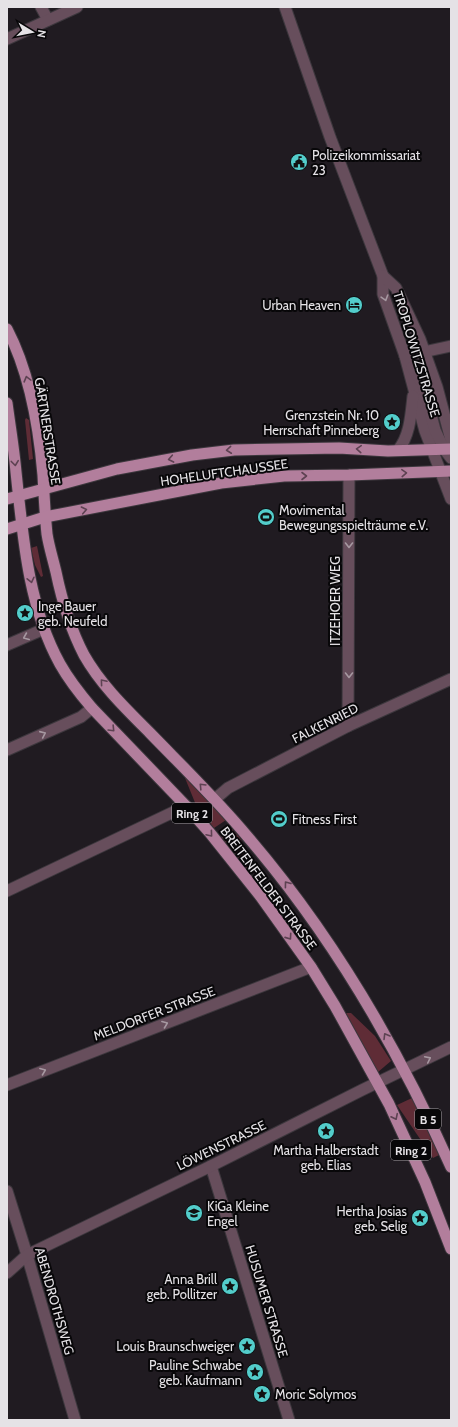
<svg xmlns="http://www.w3.org/2000/svg" width="458" height="1427" viewBox="0 0 458 1427" font-family="Cabin,sans-serif">
  <style>
    .green { fill: #5f2c36 }
    .lines { fill: none; stroke-linecap: round; stroke-linejoin: round }
    .minor-casing { stroke: #3c373d; stroke-width: 13 }
    .tertiary-casing { stroke: #3c373d; stroke-width: 13 }
    .primary-casing { stroke: #3c373d; stroke-width: 13 }
    .minor { stroke: #674e5c; stroke-width: 11 }
    .tertiary { stroke: #674e5c; stroke-width: 11 }
    .primary { stroke: #b27e9c; stroke-width: 11 }
    .oneway { stroke: #a698a1 }
    .oneway2 { stroke: #5d4252 }
    .labels { text-anchor: middle; dominant-baseline: central; stroke-width: 4; stroke-linejoin: round; paint-order: stroke }
    .shield { fill: #080709; stroke: #a3a0a4; stroke-width: 1 }
    .shield-label { font-size: 12px; font-weight: bold; fill: #e5e2e6 }
    .poi-label { font-size: 13px; fill: #e5e2e6; stroke: #080709; text-anchor: start }
    .street-label { font-size: 13px; fill: #e5e2e6; stroke: #080709 }
  </style>
  <rect width="100%" height="100%" fill="#201b21"/>
  <!-- green -->
  <g class="green">
    <polygon points="26,418 29,420 33,459 29,460 25,420"/>
    <polygon points="37,546 43,576 41,577 35,565 31,548"/>
    <polygon points="186,777 226,820 214,828 196,805 185,778"/>
    <polygon points="232,829 240,838 255,871 251,874 220,835"/>
    <polygon points="346,1013 351,1013 375,1036 391,1061 378,1072"/>
    <polygon points="412,1098 439,1155 433,1158 397,1105"/>
  </g>
  <g class="lines">
    <!-- minor casing -->
    <g class="minor-casing">
      <g id="minor">
        <polyline points="41,7 48,20"/>
        <polyline points="7,39 77,7"/>
        <polyline points="405,356 451,346"/>
        <polyline points="7,645 44,629"/>
        <polyline points="348,726 349,475"/>
        <polyline points="7,750 81,717 92,708"/>
        <polyline points="215,799 228,788 348,726 451,679"/>
        <polyline points="7,891 186,806"/>
        <polyline points="7,1085 311,967"/>
        <polyline points="211,1166 289,1420"/>
        <polyline points="7,1191 27,1255 75,1420"/>
        <polyline points="7,1273 27,1255 211,1166 362,1090 451,1047"/>
      </g>
    </g>
    <!-- tertiary casing -->
    <g class="tertiary-casing">
      <g id="tertiary">
        <polyline points="285,7 330,137 383,276 383,294 405,356 425,431 451,499"/>
        <polyline points="383,276 396,288 420,339 437,387 451,440"/>
        <polyline points="412,367 423,385 435,430 444,449 451,458"/>
        <path d="M398,450C410,436 411,414 413,396"/>
      </g>
    </g>
    <!-- primary casing -->
    <g class="primary-casing">
      <g id="primary">
        <path d="M7,329C29,371 39,428 43,475C44,495 45,514 47,534C49,547 53,559 56,572C62,601 70,628 84,655C101,685 126,709 150,733C183,767 217,800 247,836C332,935 398,1048 451,1167"/>
        <path d="M7,403C10,426 14,449 16,472C23,537 28,606 60,664C69,680 80,694 92,708L186,806L210,833L261,897L311,967L335,1006L389,1104L425,1182L451,1249"/>
        <polyline points="7,499 117,469 192,455 234,450 339,448 388,451 451,449"/>
        <polyline points="7,529 45,517 221,483 284,476 349,475 451,471"/>
      </g>
    </g>
    <!-- minor -->
    <use href="#minor" class="minor"/>
    <!-- tertiary -->
    <use href="#tertiary" class="tertiary"/>
    <!-- primary -->
    <use href="#primary" class="primary"/>
  </g>
  <!-- one-way arrows -->
  <defs><path id="oneway-chevron" d="M-2-3.5L2.5 0L-2 3.5" fill="none" stroke-width="1.6" stroke-linecap="round" stroke-linejoin="round"/></defs>
  <g class="oneway">
    <use href="#oneway-chevron" transform="translate(385 298) rotate(73)"/>
    <use href="#oneway-chevron" transform="translate(349 545) rotate(90)"/>
    <use href="#oneway-chevron" transform="translate(26 637) rotate(157)"/>
    <use href="#oneway-chevron" transform="translate(349 675) rotate(90)"/>
    <use href="#oneway-chevron" transform="translate(43 734) rotate(-24)"/>
    <use href="#oneway-chevron" transform="translate(165 1024) rotate(-21)"/>
    <use href="#oneway-chevron" transform="translate(428 1059) rotate(-26)"/>
    <use href="#oneway-chevron" transform="translate(43 1071) rotate(-21)"/>
  </g>
  <g class="oneway2">
    <use href="#oneway-chevron" transform="translate(27 379) rotate(-105)"/>
    <use href="#oneway-chevron" transform="translate(359 449) rotate(-176)"/>
    <use href="#oneway-chevron" transform="translate(229 450) rotate(174)"/>
    <use href="#oneway-chevron" transform="translate(171 459) rotate(169)"/>
    <use href="#oneway-chevron" transform="translate(15 463) rotate(83)"/>
    <use href="#oneway-chevron" transform="translate(404 473) rotate(-3)"/>
    <use href="#oneway-chevron" transform="translate(304 476)"/>
    <use href="#oneway-chevron" transform="translate(84 510) rotate(-12)"/>
    <use href="#oneway-chevron" transform="translate(31 580) rotate(77)"/>
    <use href="#oneway-chevron" transform="translate(103 682) rotate(-130)"/>
    <use href="#oneway-chevron" transform="translate(112 729) rotate(46)"/>
    <use href="#oneway-chevron" transform="translate(202 786) rotate(-134)"/>
    <use href="#oneway-chevron" transform="translate(210 834) rotate(50)"/>
    <use href="#oneway-chevron" transform="translate(287 884) rotate(-127)"/>
    <use href="#oneway-chevron" transform="translate(289 937) rotate(55)"/>
    <use href="#oneway-chevron" transform="translate(386 1036) rotate(-121)"/>
    <use href="#oneway-chevron" transform="translate(395 1117) rotate(64)"/>
  </g>
  <!-- icons -->
  <defs>
    <g id="civic-disc" transform="scale(0.9)"><circle r="9.5" fill="#53cdcb" stroke="#080709"/><path d="M-.6-6.5H3V-4.5H.6V-3L4-1V1h2V6H-6V1h2V-1L-.6-3ZM-1.2 2.5V6h2.4V2.5Z" fill="#111"/></g>
    <g id="hotel-disc" transform="scale(0.9)"><circle r="9.5" fill="#53cdcb" stroke="#080709"/><path d="M-6-4.5h1.5V1H6V5H4.5V3h-9V5H-6ZM-4 0a1.8 1.8 0 1 1 3.6 0ZM.5 0V-2.5h3Q6-2.5 6 0Z" fill="#111"/></g>
    <g id="sight-disc" transform="scale(0.9)"><circle r="9.5" fill="#53cdcb" stroke="#080709"/><path d="M0-6L1.8-2.2L6-1.7L2.9 1.2L3.7 5.4L0 3.3L-3.7 5.4L-2.9 1.2L-6-1.7L-1.8-2.2Z" fill="#111"/></g>
    <g id="stadium-disc" transform="scale(0.9)"><circle r="9.5" fill="#53cdcb" stroke="#080709"/><path d="M0-5a6.5 5 0 1 0 0 10a6.5 5 0 1 0 0-10ZM-3.5-1.8h7v3.6h-7Z" fill="#111"/></g>
    <g id="school-disc" transform="scale(0.9)"><circle r="9.5" fill="#53cdcb" stroke="#080709"/><path d="M0-5L7-2L0 1L-7-2ZM-4 1L0 2.5L4 1V4Q0 6-4 4Z" fill="#111"/></g>
  </defs>
  <g fill-rule="evenodd">
    <use href="#civic-disc" x="299" y="162"/>
    <use href="#hotel-disc" x="354" y="305"/>
    <use href="#sight-disc" x="392" y="422"/>
    <use href="#stadium-disc" x="266" y="517"/>
    <use href="#sight-disc" x="25" y="613"/>
    <use href="#stadium-disc" x="279" y="819"/>
    <use href="#sight-disc" x="326" y="1131"/>
    <use href="#school-disc" x="194" y="1213"/>
    <use href="#sight-disc" x="420" y="1218"/>
    <use href="#sight-disc" x="230" y="1286"/>
    <use href="#sight-disc" x="247" y="1346"/>
    <use href="#sight-disc" x="255" y="1372"/>
    <use href="#sight-disc" x="262" y="1394"/>
  </g>
  <g class="labels">
    <!-- shield labels -->
    <g class="shield">
      <rect x="172" y="803" width="40" height="20" rx="3"/>
      <rect x="415" y="1109" width="26" height="20" rx="3"/>
      <rect x="391" y="1140" width="40" height="20" rx="3"/>
    </g>
    <g class="shield-label">
      <text x="192" y="813">Ring 2</text>
      <text x="428" y="1119">B 5</text>
      <text x="411" y="1150">Ring 2</text>
    </g>
    <!-- poi labels -->
    <g class="poi-label">
      <text x="312" y="155">Polizeikommissariat<tspan x="312" dy="15">23</tspan></text>
      <text x="341" y="305" text-anchor="end">Urban Heaven</text>
      <text x="379" y="415" text-anchor="end">Grenzstein Nr. 10<tspan x="379" dy="15">Herrschaft Pinneberg</tspan></text>
      <text x="279" y="510">Movimental<tspan x="279" dy="15">Bewegungsspielträume e.V.</tspan></text>
      <text x="38" y="606">Inge Bauer<tspan x="38" dy="15">geb. Neufeld</tspan></text>
      <text x="292" y="819">Fitness First</text>
      <text x="326" y="1150" text-anchor="middle">Martha Halberstadt<tspan x="326" dy="15">geb. Elias</tspan></text>
      <text x="207" y="1206">KiGa Kleine<tspan x="207" dy="15">Engel</tspan></text>
      <text x="407" y="1211" text-anchor="end">Hertha Josias<tspan x="407" dy="15">geb. Selig</tspan></text>
      <text x="217" y="1279" text-anchor="end">Anna Brill<tspan x="217" dy="15">geb. Pollitzer</tspan></text>
      <text x="234" y="1346" text-anchor="end">Louis Braunschweiger</text>
      <text x="242" y="1365" text-anchor="end">Pauline Schwabe<tspan x="242" dy="15">geb. Kaufmann</tspan></text>
      <text x="275" y="1394">Moric Solymos</text>
    </g>
    <!-- street labels -->
    <g class="street-label">
      <text transform="translate(417 354) rotate(73)">TROPLOWITZSTRASSE</text>
      <text transform="translate(48 431) rotate(81)">GÄRTNERSTRASSE</text>
      <text transform="translate(224 472) rotate(-8)">HOHELUFTCHAUSSEE</text>
      <text transform="translate(335 601) rotate(-90)">ITZEHOER WEG</text>
      <text transform="translate(325 723) rotate(-27)">FALKENRIED</text>
      <text transform="translate(269 888) rotate(53)">BREITENFELDER STRASSE</text>
      <text transform="translate(154 1013) rotate(-21)">MELDORFER STRASSE</text>
      <text transform="translate(221 1145) rotate(-26)">LÖWENSTRASSE</text>
      <text transform="translate(55 1301) rotate(74)">ABENDROTHSWEG</text>
      <text transform="translate(267 1301) rotate(73)">HUSUMER STRASSE</text>
    </g>
  </g>
  <!-- border -->
  <rect width="458" height="1427" fill="none" stroke="#e5e2e6" stroke-width="16"/>
  <!-- north arrow -->
  <g transform="translate(32 32) rotate(100)" stroke="#080709" stroke-width="3" paint-order="stroke">
  <path d="M0-3L7 15L0 10L-7 15Z" fill="#e5e2e6"/>
  <text y="-6" font-size="11" font-weight="bold" text-anchor="middle" fill="#e5e2e6">N</text>
  </g>
</svg>
